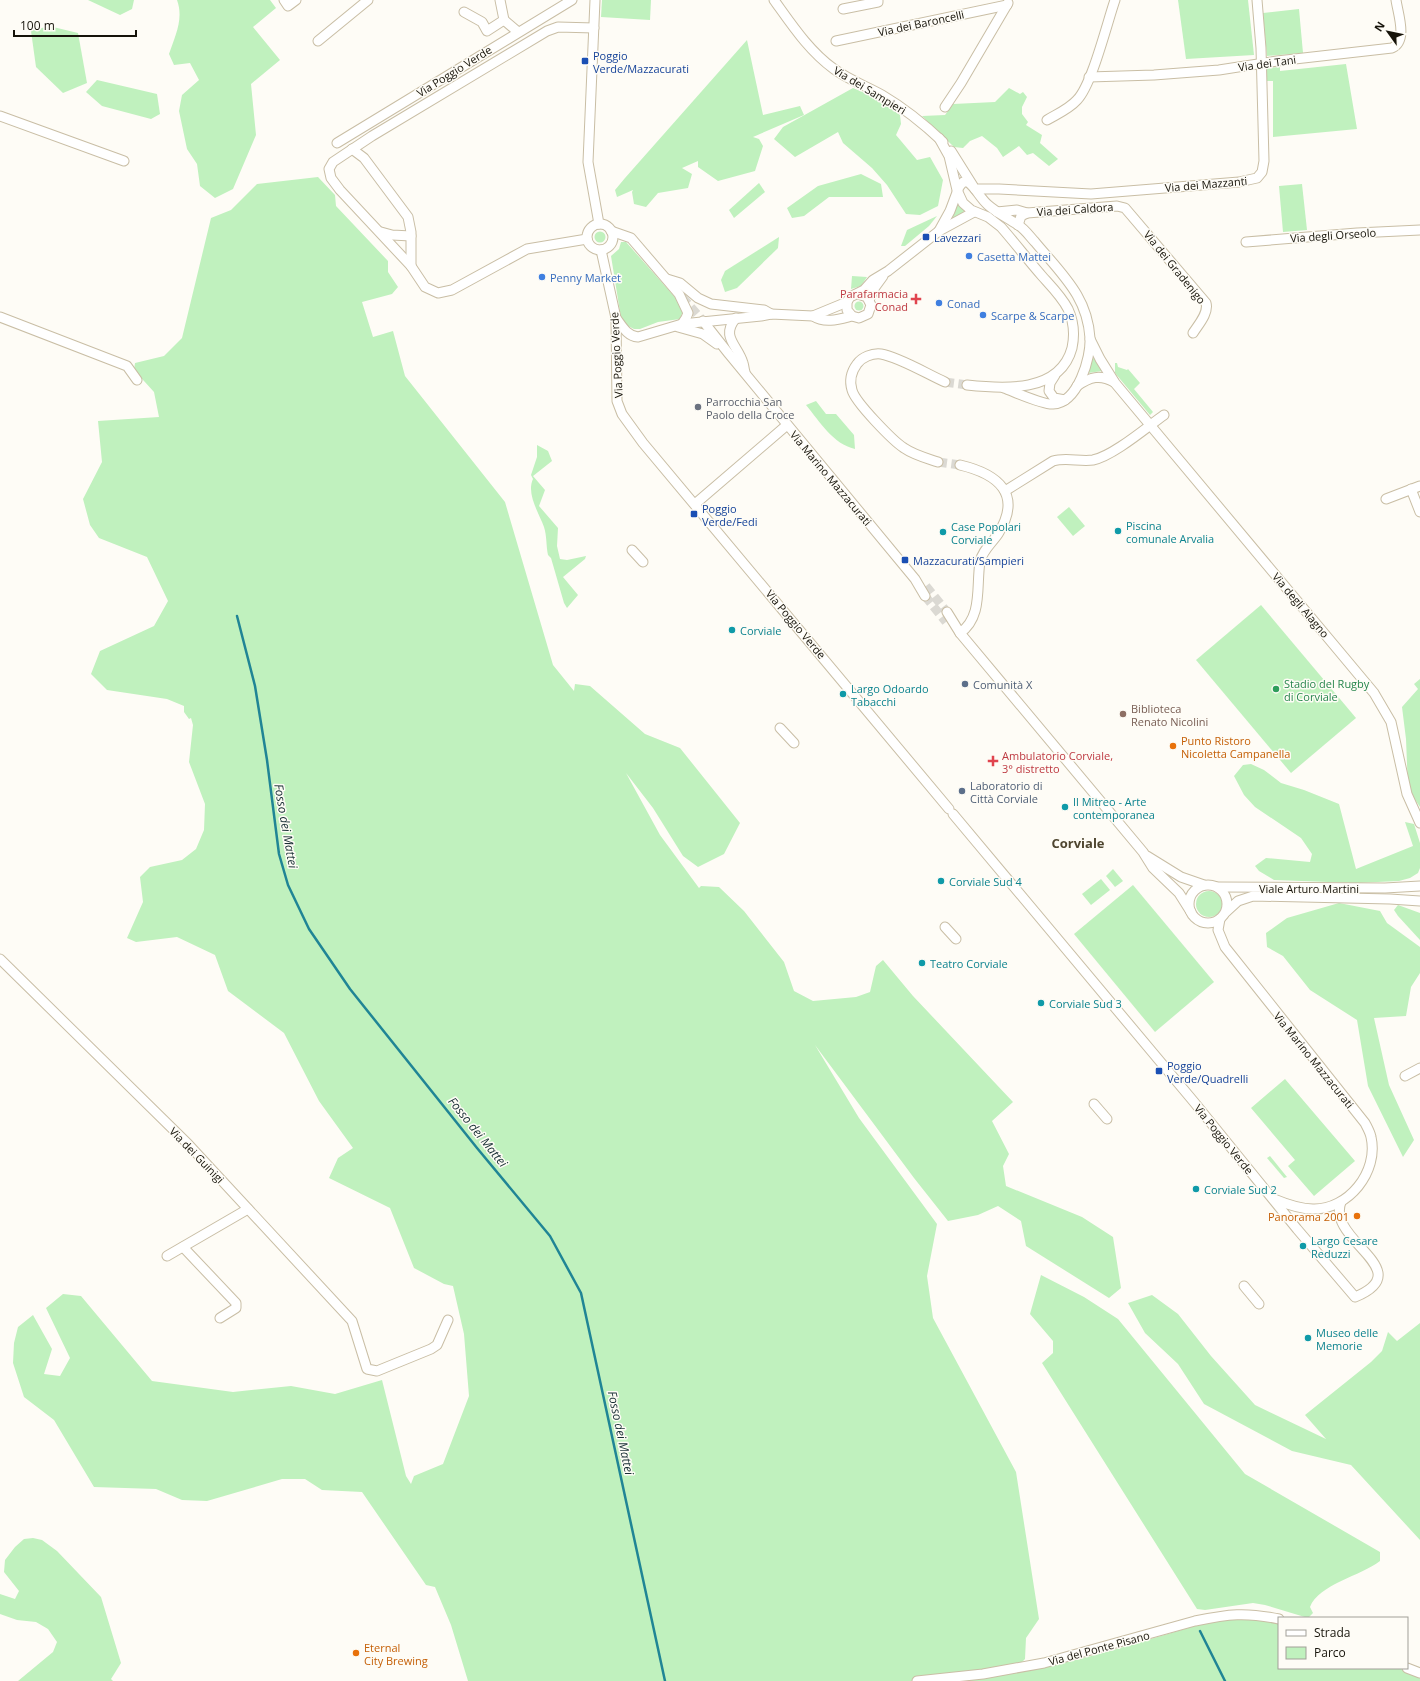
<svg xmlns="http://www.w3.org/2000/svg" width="1420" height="1681" viewBox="0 0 1420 1681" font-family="'Open Sans',sans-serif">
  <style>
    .green { fill: #c0f1be }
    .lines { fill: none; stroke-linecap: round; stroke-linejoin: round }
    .stream { stroke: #208595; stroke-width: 2.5 }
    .minor-tunnel { stroke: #dbd9d3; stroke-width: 9; stroke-dasharray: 9 4.5; stroke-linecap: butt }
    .minor-casing { stroke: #c9bea5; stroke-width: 11 }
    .minor { stroke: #fff; stroke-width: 9 }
    .transit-dot { fill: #1a4fb4; stroke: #fefcf6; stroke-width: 1.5 }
    .shop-dot { fill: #3f7fe0; stroke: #fefcf6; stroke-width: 1.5 }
    .health-dot { fill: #e0444e; stroke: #fefcf6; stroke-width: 1.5 }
    .worship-dot { fill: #6b7280; stroke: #fefcf6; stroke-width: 1.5 }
    .culture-dot { fill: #0f9aa8; stroke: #fefcf6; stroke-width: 1.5 }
    .service-dot { fill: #5c6f8a; stroke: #fefcf6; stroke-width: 1.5 }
    .leisure-dot { fill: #2e9e5b; stroke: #fefcf6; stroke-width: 1.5 }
    .education-dot { fill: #8d6e63; stroke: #fefcf6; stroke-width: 1.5 }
    .food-dot { fill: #e8710a; stroke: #fefcf6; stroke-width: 1.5 }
    .labels { text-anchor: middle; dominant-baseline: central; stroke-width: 3; stroke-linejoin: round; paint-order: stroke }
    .street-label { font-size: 11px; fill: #16130a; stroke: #fefcf6 }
    .transit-label { font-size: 11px; fill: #164399; stroke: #fefcf6; text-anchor: start }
    .shop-label { font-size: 11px; fill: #366cbe; stroke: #fefcf6; text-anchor: start }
    .health-label { font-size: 11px; fill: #be3a42; stroke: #fefcf6; text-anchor: end }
    .worship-label { font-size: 11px; fill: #5b616d; stroke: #fefcf6; text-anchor: start }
    .culture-label { font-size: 11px; fill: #0d838f; stroke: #fefcf6; text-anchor: start }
    .leisure-label { font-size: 11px; fill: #27864d; stroke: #fefcf6; text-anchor: start }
    .service-label { font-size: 11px; fill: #4e5e75; stroke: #fefcf6; text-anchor: start }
    .education-label { font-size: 11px; fill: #785e54; stroke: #fefcf6; text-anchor: start }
    .food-label { font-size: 11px; fill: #c56008; stroke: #fefcf6; text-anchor: start }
    .water-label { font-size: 12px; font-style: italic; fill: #172e33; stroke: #fefcf6 }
    .quarter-label { font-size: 13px; font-weight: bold; fill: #4f4630; stroke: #fefcf6 }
  </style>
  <rect width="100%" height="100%" fill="#fefcf6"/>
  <!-- green -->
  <g class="green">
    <polygon points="88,0 134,0 132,9 120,15"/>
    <path d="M177,0H270L276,8L253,27L280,60L251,84L256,135L233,189L215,198L200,186L197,164L187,149L179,111L182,95L199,80L190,63L174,65L169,54C175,36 184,19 177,0Z"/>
    <polygon points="602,0 651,0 650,20 601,17"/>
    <polygon points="1178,0 1248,0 1254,55 1186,59"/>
    <polygon points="1299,9 1303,53 1267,56 1263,13"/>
    <polygon points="49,26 78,33 87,83 63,93 36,67 31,31"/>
    <polygon points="747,40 763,115 800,106 804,115 753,137 759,139 763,146 755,171 718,181 698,167 698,161 682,168 692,174 688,188 658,193 646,207 634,204 632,192 633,190 617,197 615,190 625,178"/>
    <polygon points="1346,64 1357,129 1273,137 1273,81 1267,81 1266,68 1280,67 1280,71"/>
    <polygon points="97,80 157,94 160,114 151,119 102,106 86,92"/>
    <polygon points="853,88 874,97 900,115 901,124 896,135 917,160 930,157 943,180 938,206 920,215 906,214 887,185 872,168 843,143 838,132 795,157 774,139 783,127"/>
    <polygon points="1009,88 1020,94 1023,92 1027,97 1022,107 1022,114 1028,122 1026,125 1042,135 1040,143 1058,159 1049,166 1033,153 1027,155 1019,146 1003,157 997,148 982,136 970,141 963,148 954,147 922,116 945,115 953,104 995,102"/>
    <polygon points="861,174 881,184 883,197 829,197 804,216 792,218 787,208 818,186"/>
    <polygon points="318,177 335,195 336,206 388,261 388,272 398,287 392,294 362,302 373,337 393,331 405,376 505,502 553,665 574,691 575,684 590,686 645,734 680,748 740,823 724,854 698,867 683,856 653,808 626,773 660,835 699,888 701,886 719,887 744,911 784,962 794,991 813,1001 856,997 870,992 876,966 883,960 913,996 1013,1102 992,1121 1009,1154 1003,1166 1006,1186 1082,1217 1113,1237 1121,1288 1109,1298 1026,1246 1021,1221 998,1206 978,1215 948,1221 914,1178 815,1045 859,1118 937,1224 927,1276 933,1318 1016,1472 1039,1619 1026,1638 1025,1659 1011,1673 1096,1655 1212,1621 1252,1617 1279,1624 1279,1668 1398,1668 1420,1677 1420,1681 468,1681 451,1625 435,1587 426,1585 362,1492 322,1490 305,1479 282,1479 207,1501 182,1500 156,1489 94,1487 54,1420 24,1397 13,1363 14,1343 18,1327 33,1315 52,1349 44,1374 60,1376 70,1358 46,1308 63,1294 81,1296 152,1381 233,1392 291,1386 335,1394 382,1380 406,1476 411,1484 414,1476 443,1464 469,1396 464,1334 453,1286 444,1284 414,1268 390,1208 329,1178 338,1158 353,1148 319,1101 284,1033 228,991 215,955 177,937 136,942 127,938 143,902 140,877 150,867 182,860 196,849 204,830 205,804 189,762 193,725 191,718 189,719 184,712 184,706 167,699 107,690 91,674 100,651 154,626 168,601 147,557 99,538 90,525 83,499 102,462 98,421 159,417 154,392 134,370 135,363 164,356 182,338 211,218 231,210 257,184"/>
    <polygon points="759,183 765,192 734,218 729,210"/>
    <polygon points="1302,184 1307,230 1283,232 1279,186"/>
    <polygon points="957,200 966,210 949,223"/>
    <polygon points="937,216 929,226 905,246 901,246 907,230"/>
    <circle cx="600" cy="237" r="5.5"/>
    <polygon points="779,237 778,248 737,288 725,292 721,280 725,271"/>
    <polygon points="621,242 626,242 681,304 684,308 680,319 658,322 640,329 634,329 628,326 621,318 611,256 619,249"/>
    <polygon points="852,276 867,277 861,286 851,289"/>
    <circle cx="859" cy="306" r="4.5"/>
    <polygon points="1092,356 1102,371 1088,373"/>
    <polygon points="1115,363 1117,363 1118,367 1127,370 1128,369 1140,383 1134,389 1153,412 1150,415 1115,373"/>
    <path d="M816,401L826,414H836L854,435L855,449C833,444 820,422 806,405Z"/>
    <path d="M537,445L548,451L552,461L533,476L545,490L539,506L558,528L557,546L560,559L567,560L586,556L585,559L563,577L578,595L567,608L564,603L551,558L548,555C546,546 547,536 544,527C539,513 526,494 533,479L531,475L537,457Z"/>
    <polygon points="1069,507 1085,526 1073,536 1057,517"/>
    <polygon points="1261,605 1356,718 1291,773 1196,660"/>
    <polygon points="1420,679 1420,807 1408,789 1406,739 1402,707 1418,689 1414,684"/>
    <polygon points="1251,764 1264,770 1281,783 1304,790 1339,804 1356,869 1413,846 1405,822 1414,824 1420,843 1420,868 1418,873 1410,878 1399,881 1356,883 1274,880 1259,871 1255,866 1266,858 1310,862 1312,854 1301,838 1255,807 1244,795 1234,776 1243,765"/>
    <polygon points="1113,869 1123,881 1115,887 1106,876"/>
    <polygon points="1101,879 1110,890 1091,905 1082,894"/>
    <polygon points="1133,885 1214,982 1155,1032 1074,934"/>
    <circle cx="1209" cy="904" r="13"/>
    <polygon points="1339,903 1380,911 1387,923 1420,947 1420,973 1411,987 1406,1016 1374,1018 1389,1085 1414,1140 1403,1157 1368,1086 1357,1020 1310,990 1283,956 1267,947 1266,933 1287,918"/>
    <polygon points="1398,905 1420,913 1420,940 1398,916 1394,910"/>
    <polygon points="1285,1079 1355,1161 1314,1196 1288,1166 1295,1160 1251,1108"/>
    <polygon points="1270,1156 1287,1177 1284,1178 1267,1158"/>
    <path d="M1041,1275L1084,1297L1118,1319L1245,1474L1380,1552V1561C1361,1576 1319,1584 1310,1607L1313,1613L1308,1618L1265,1605L1253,1603L1205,1610L1197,1609L1042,1363L1053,1353V1341L1030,1314Z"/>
    <polygon points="1152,1295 1178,1314 1211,1356 1255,1405 1326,1439 1305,1415 1371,1362 1382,1351 1388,1332 1397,1341 1420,1323 1420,1540 1351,1465 1292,1451 1204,1404 1178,1364 1145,1333 1128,1303"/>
    <polygon points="33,1538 42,1540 57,1551 101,1597 121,1663 111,1679 113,1681 18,1681 53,1652 57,1642 48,1629 36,1622 17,1620 0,1614 0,1594 15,1599 19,1591 4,1572 5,1560 15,1547 24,1539"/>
  </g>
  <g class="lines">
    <!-- stream -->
    <g class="stream">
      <polyline points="237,616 255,686 267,760 279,854 288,885 309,929 350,989 477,1148 550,1236 581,1293 665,1681"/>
      <polyline points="1200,1631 1225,1681"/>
    </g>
    <!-- minor-tunnel -->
    <g class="minor-tunnel">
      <polyline points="682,297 703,321"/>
      <polyline points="945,382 967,385"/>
      <polyline points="938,462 960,465"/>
      <polyline points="926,586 947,612"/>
      <polyline points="925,596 946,622"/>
    </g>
    <!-- minor casing -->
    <g class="minor-casing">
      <g id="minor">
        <polyline points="284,0 288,6 296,0"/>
        <polyline points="595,0 588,162 599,224"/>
        <path d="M774,0C792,25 809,51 834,69C849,80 866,86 882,95C904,108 924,124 943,142"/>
        <polyline points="843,9 878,2 878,0"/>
        <polyline points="464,12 482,22 487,31 504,20 500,0"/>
        <polyline points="504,20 518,32"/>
        <polyline points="318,41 368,0"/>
        <polyline points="836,41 1007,5"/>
        <path d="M1089,77L1154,75L1219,70L1277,61L1392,48C1408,41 1398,14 1396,0"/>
        <polyline points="945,107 961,83 1008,3"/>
        <polyline points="0,116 124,161"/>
        <path d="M1047,120C1057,114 1069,109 1077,100C1092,85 1107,23 1115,0"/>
        <path d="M939,138L949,156L957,190L963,203L971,210L988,217L1001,227C1015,243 1028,260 1042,276C1051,286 1062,297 1068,309C1074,322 1075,334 1072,348C1060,393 1004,389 967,385"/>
        <polyline points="337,143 572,0"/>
        <polyline points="352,149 364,158 408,217 411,232 411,266"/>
        <polyline points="951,151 973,186"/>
        <polyline points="975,189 999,189 1091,194 1239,182 1257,178 1262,172 1264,161 1261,48 1257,0"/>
        <polyline points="997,212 1017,210 1027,213 1021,216 1018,225"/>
        <path d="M1027,213L1117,206L1125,208L1206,303C1209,313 1198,325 1193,333"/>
        <circle cx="600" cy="237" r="13"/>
        <polyline points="611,231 631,238 679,294 688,313 686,318 682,324"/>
        <path d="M939,231L950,211L959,187L963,182H968C976,188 980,198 988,205C997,213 1008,218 1018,225C1025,229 1030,237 1035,242C1049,259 1066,276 1077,295C1084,307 1089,323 1090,338C1091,358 1078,403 1053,404C1043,405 1015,392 1004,388"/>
        <polyline points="381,232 392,235 411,236"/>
        <polyline points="587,239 527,249 452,290 438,293 425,287 411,266 340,190 331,178 329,169 333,162 372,136 547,31 558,27 594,28"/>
        <polyline points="1246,242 1357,233 1420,230"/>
        <polyline points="601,250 616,318 617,401 622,414 643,443 949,809"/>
        <polyline points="667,279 680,283 698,298 711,304 764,310 771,314"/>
        <polyline points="858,294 867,297 871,305 868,314 859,318 852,316 847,310 847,302 850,297 864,290 873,280 888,271 939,231 974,212"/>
        <polyline points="869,300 875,287 883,276"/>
        <polyline points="813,316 847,302"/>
        <polyline points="0,317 127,366 137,380"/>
        <path d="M616,318C622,326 627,336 638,337L682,324L761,316L771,314L813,316C825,324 840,319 852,316"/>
        <path d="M736,318C720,337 738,345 743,363C744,366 744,369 745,372"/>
        <polyline points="703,321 729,354 915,579 925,596"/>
        <polyline points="678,327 703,334 717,344"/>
        <polyline points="1090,339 1100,359 1115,383 1374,693 1391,722 1407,794 1420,823"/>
        <polyline points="1055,375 1050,383 1049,391 1054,398 1065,400"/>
        <path d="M1077,386C1090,377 1100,374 1114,382"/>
        <path d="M938,462C926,458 914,455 904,448C893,441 855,402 852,390C849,380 851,372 857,364C862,357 872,353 881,354C899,357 927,374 945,382"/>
        <path d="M960,465C998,474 1023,494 998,534C992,543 982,551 980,562C976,586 983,617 960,633"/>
        <polyline points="1411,489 1420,512"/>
        <path d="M1005,491L1053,461C1066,457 1080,462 1093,460C1113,456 1147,427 1164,415"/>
        <polyline points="1386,499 1420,486"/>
        <polyline points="695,504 787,425"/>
        <polyline points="632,550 643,562"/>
        <polyline points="947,612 960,633 1143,852 1153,868 1179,893 1191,912"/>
        <polyline points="780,728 794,743"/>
        <path d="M953,814L1194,1102L1297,1229L1355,1297C1420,1270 1326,1241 1341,1202"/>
        <polyline points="1147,856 1181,877 1204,885"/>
        <circle cx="1208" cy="904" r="19"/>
        <polyline points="1218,887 1385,888 1420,886"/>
        <polyline points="1226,912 1238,901 1253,896 1390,899 1420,901"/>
        <path d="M1220,919L1218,930L1225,947L1365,1123C1367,1127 1370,1132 1371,1137C1379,1172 1348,1210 1313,1209C1299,1209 1286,1204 1274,1199"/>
        <polyline points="945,927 956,939"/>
        <polyline points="0,959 188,1144 352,1321 367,1369 377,1371 431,1349 437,1345 448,1320"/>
        <polyline points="1405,1076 1420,1068"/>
        <polyline points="1094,1104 1107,1119"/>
        <polyline points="183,1247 236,1303 236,1308 220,1318"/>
        <polyline points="167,1256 248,1209"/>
        <polyline points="1244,1286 1259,1304"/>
        <polyline points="1407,1668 1420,1673"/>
        <path d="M917,1681L983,1674L1044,1663L1195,1621C1229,1614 1245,1612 1279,1619"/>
      </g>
    </g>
    <!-- minor -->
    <use href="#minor" class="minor"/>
  </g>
  <!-- markers -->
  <g class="transit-dot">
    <rect x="581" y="57" width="8" height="8" rx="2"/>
    <rect x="922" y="233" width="8" height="8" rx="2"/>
    <rect x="690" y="510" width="8" height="8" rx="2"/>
    <rect x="901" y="556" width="8" height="8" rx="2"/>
    <rect x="1155" y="1067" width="8" height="8" rx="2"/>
  </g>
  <g class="shop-dot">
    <circle cx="969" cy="256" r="4"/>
    <circle cx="542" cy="277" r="4"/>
    <circle cx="939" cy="303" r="4"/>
    <circle cx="983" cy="315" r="4"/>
  </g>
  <g class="health-dot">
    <path d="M914 293h4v4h4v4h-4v4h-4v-4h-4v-4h4z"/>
    <path d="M991 755h4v4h4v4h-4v4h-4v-4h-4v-4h4z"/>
  </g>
  <circle class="worship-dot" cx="698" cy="407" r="4"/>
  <g class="culture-dot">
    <circle cx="1118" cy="531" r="4"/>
    <circle cx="943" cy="532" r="4"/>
    <circle cx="732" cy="630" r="4"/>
    <circle cx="843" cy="694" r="4"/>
    <circle cx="1065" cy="807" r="4"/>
    <circle cx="941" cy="881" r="4"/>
    <circle cx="922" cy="963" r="4"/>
    <circle cx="1041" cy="1003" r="4"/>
    <circle cx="1196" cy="1189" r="4"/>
    <circle cx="1303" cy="1246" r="4"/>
    <circle cx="1308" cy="1338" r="4"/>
  </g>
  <g class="service-dot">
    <circle cx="965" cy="684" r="4"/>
    <circle cx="962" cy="791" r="4"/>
  </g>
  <circle class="leisure-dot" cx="1276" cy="689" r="4"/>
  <circle class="education-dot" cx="1123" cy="714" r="4"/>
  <g class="food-dot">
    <circle cx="1173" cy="746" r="4"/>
    <circle cx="1357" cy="1216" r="4"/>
    <circle cx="356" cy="1653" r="4"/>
  </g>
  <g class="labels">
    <!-- street labels -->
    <g class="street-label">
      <text transform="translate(921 23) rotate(-12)">Via dei Baroncelli</text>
      <text transform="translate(1267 63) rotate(-8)">Via dei Tani</text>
      <text transform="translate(454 71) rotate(-32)">Via Poggio Verde</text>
      <text transform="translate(870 90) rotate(31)">Via dei Sampieri</text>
      <text transform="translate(1206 184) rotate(-5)">Via dei Mazzanti</text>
      <text transform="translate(1075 209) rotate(-4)">Via dei Caldora</text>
      <text transform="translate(1333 235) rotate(-4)">Via degli Orseolo</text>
      <text transform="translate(1175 267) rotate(51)">Via dei Gradenigo</text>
      <text transform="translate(616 355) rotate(-93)">Via Poggio Verde</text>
      <text transform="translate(831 478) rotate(50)">Via Marino Mazzacurati</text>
      <text transform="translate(1301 605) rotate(50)">Via degli Alagno</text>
      <text transform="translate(796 624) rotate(50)">Via Poggio Verde</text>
      <text x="1309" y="888">Viale Arturo Martini</text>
      <text transform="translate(1314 1060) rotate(51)">Via Marino Mazzacurati</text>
      <text transform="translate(1224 1139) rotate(51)">Via Poggio Verde</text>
      <text transform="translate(197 1155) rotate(46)">Via dei Guinigi</text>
      <text transform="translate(1099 1648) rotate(-15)">Via del Ponte Pisano</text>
    </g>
    <!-- transit labels -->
    <g class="transit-label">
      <text x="593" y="55">Poggio<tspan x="593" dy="13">Verde/Mazzacurati</tspan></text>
      <text x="934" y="237">Lavezzari</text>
      <text x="702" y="508">Poggio<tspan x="702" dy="13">Verde/Fedi</tspan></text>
      <text x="913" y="560">Mazzacurati/Sampieri</text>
      <text x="1167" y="1065">Poggio<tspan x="1167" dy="13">Verde/Quadrelli</tspan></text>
    </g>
    <!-- shop labels -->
    <g class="shop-label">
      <text x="977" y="256">Casetta Mattei</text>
      <text x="550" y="277">Penny Market</text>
      <text x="947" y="303">Conad</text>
      <text x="991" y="315">Scarpe &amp; Scarpe</text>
    </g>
    <!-- health labels -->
    <g class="health-label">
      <text x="908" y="293">Parafarmacia<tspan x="908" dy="13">Conad</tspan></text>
      <text x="1002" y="755" text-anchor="start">Ambulatorio Corviale,<tspan x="1002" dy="13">3° distretto</tspan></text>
    </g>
    <!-- worship labels -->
    <g class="worship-label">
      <text x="706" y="401">Parrocchia San<tspan x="706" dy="13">Paolo della Croce</tspan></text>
    </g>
    <!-- culture labels -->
    <g class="culture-label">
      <text x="1126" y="525">Piscina<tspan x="1126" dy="13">comunale Arvalia</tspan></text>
      <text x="951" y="526">Case Popolari<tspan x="951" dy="13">Corviale</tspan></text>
      <text x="740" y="630">Corviale</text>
      <text x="851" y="688">Largo Odoardo<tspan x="851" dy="13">Tabacchi</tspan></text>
      <text x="1073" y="801">Il Mitreo - Arte<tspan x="1073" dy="13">contemporanea</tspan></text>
      <text x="949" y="881">Corviale Sud 4</text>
      <text x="930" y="963">Teatro Corviale</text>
      <text x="1049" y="1003">Corviale Sud 3</text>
      <text x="1204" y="1189">Corviale Sud 2</text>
      <text x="1311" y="1240">Largo Cesare<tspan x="1311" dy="13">Reduzzi</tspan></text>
      <text x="1316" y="1332">Museo delle<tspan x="1316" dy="13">Memorie</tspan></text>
    </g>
    <!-- leisure labels -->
    <g class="leisure-label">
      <text x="1284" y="683">Stadio del Rugby<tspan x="1284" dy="13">di Corviale</tspan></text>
    </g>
    <!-- service labels -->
    <g class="service-label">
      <text x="973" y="684">Comunità X</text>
      <text x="970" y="785">Laboratorio di<tspan x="970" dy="13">Città Corviale</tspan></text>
    </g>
    <!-- education labels -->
    <g class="education-label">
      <text x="1131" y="708">Biblioteca<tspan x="1131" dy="13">Renato Nicolini</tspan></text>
    </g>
    <!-- food labels -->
    <g class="food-label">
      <text x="1181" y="740">Punto Ristoro<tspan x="1181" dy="13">Nicoletta Campanella</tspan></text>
      <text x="1349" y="1216" text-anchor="end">Panorama 2001</text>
      <text x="364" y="1647">Eternal<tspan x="364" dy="13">City Brewing</tspan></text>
    </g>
    <!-- water labels -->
    <g class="water-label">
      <text transform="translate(286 826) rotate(80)">Fosso dei Mattei</text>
      <text transform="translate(478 1132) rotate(51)">Fosso dei Mattei</text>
      <text transform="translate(621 1433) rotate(78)">Fosso dei Mattei</text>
    </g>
    <!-- quarter labels -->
    <g class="quarter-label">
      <text x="1078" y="843">Corviale</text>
    </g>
  </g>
  <!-- legend -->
  <rect x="1278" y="1617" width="130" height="52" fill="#fefcf6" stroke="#a19f98"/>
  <rect x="1286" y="1630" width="20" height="6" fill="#ffffff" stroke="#a19f98"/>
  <text x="1314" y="1637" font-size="12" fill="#16130a">Strada</text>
  <rect x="1286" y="1647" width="20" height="12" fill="#c0f1be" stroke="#a19f98"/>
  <text x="1314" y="1657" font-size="12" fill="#16130a">Parco</text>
  <!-- north arrow -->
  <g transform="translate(1388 32) rotate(303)" stroke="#fefcf6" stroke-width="3" paint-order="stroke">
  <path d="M0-3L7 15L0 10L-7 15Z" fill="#16130a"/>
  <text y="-6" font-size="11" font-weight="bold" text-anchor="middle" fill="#16130a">N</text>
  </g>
  <!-- scale -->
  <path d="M14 30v6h122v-6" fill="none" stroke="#16130a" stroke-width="2"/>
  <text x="20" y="30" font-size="12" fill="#16130a" stroke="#fefcf6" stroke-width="3" paint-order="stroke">100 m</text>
</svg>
